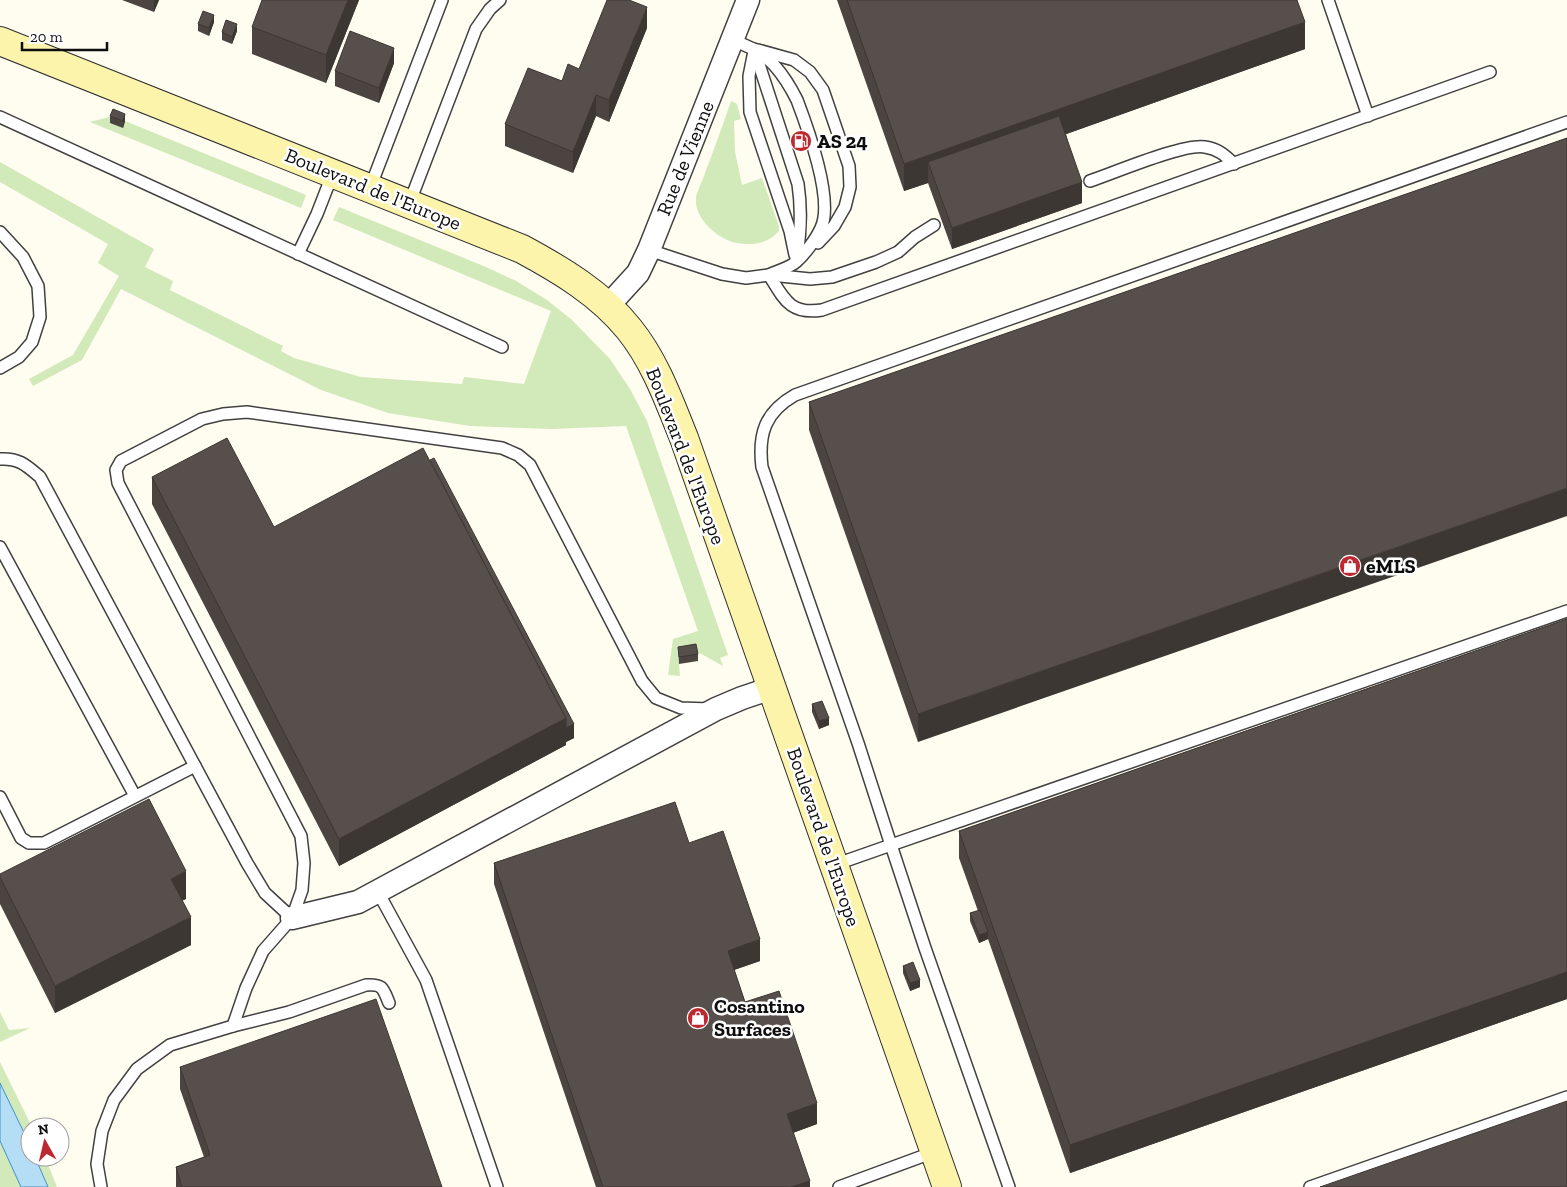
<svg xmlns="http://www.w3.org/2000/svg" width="1567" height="1187" viewBox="0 0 1567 1187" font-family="'Zilla Slab',serif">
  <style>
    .green { fill: #d2e9ba }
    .water { fill: #b5ddf5; stroke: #3e93cb }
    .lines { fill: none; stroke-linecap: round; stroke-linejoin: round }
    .lane-casing { stroke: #414141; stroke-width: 14 }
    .street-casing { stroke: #414141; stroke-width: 25 }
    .secondary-casing { stroke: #303030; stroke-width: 30 }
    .lane { stroke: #fff; stroke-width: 11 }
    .street { stroke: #fff; stroke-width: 22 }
    .secondary { stroke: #fdf4ac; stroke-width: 28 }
    .wall { fill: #4b4440 }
    .shaded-wall { fill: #3d3734 }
    .building { fill: #574f4b; stroke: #3d3734 }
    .labels { text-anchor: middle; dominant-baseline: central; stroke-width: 5; stroke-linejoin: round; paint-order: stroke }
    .poi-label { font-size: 20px; font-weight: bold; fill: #0e0e0e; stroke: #fff; text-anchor: start }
    .street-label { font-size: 20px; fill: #0e0e0e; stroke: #fff }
  </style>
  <rect width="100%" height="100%" fill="#fffcf0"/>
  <!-- green -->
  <g class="green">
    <path d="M731,101L737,104L741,119L734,121L735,152L742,185L762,178L779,226V231C769,243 753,246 737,243C719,240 694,219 696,198C697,190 703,181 705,173C714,149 723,125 731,101Z"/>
    <polygon points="113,116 123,128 125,121 306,195 301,208 90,122"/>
    <polygon points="0,162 154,249 145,267 173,281 170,290 283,346 281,351 294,358 361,377 462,384 464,377 524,384 551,311 333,220 339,207 486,267 516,281 547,300 572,320 610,359 630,389 647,421 728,655 720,658 723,666 696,651 678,654 680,676 668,675 673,639 698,631 626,426 552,429 470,426 388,413 321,390 121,289 82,360 33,386 29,379 73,355 119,276 98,263 108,244 0,182"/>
    <polygon points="0,1012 9,1030 30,1028 0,1042"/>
    <polygon points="0,1062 32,1127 30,1127 30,1157 45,1157 57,1187 0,1187"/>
  </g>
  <!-- water -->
  <polygon class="water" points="0,1083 30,1145 30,1157 35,1157 48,1187 21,1187 0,1141"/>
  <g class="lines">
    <!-- lane casing -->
    <g class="lane-casing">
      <g id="lane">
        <polyline points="1328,0 1368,116"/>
        <path d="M732,40C748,46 762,52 774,65C783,75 791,88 797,100C808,129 834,200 821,228C816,239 805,254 796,262C789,268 777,271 769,275"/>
        <path d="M754,49L798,184C802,211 801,234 796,260"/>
        <polyline points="758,50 794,60 810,72 823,90 849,166 850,187 845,207 834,226 818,243"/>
        <polyline points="754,51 749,76 750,112 790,231 795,255"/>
        <polyline points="0,117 502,347"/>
        <path d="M1567,122L795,395C765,412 758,434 762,467L858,743L891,845L1567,611"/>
        <path d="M1090,181C1114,173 1184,143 1205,147C1218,149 1225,155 1234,164"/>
        <polyline points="370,188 442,0"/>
        <polyline points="409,204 476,29 490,9 500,0"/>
        <polyline points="0,232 23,257 38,286 40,317 32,342 19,357 0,368"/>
        <path d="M649,250L722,274L746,278L769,275C784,299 790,315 822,310L1490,72"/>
        <polyline points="298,254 317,214 333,173"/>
        <polyline points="771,275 810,279 832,277 876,262 898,252 915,237 934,225"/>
        <path d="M0,459C19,458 26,465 40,477L247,863L265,893L292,918L263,951L246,988L233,1026"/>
        <polyline points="0,547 135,796"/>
        <polyline points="0,797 21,838 29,843 44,843 195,766"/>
        <polyline points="834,865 891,845 925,948 1009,1187"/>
        <polyline points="378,892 426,980 497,1187"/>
        <polyline points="292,918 302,890 304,863 301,836 118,483 116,470 121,461 202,419 223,414 247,412 502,448 518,455 530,465 642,681 656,698 681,708 709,709"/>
        <path d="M101,1187L97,1164L102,1131L114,1100L137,1069L170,1045L233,1026L289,1012L366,985C383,984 383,988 389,1003"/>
        <polyline points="839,1187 934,1152"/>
        <polyline points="1310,1187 1567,1097"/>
      </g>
    </g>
    <!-- street casing -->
    <g class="street-casing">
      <g id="street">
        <polyline points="607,307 638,273 649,250 748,0"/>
        <polyline points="292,918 358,902 716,709 742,698 772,688"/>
      </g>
    </g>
    <!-- secondary casing -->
    <g class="secondary-casing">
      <path id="secondary" d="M0,41L522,249C561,270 601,294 629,329C655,361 669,401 684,438L947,1187"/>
    </g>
    <!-- lane -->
    <use href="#lane" class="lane"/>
    <!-- street -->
    <use href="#street" class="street"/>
    <!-- secondary -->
    <use href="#secondary" class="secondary"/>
  </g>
  <!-- wall -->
  <g class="wall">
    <polygon points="122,0 159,0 154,12"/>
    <polygon points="359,0 326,83 252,54 252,27"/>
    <polygon points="837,0 1297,0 1305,49 1066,134 1082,203 952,249 928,183 904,191"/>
    <polygon points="214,22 209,36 198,31 198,24"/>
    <polygon points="647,28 609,122 596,116 573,173 505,146 505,124 579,69"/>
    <polygon points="237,31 232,44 222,40 222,32"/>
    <polygon points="394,63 379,103 335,86 335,71"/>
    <polygon points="110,116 125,121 123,128 110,123"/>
    <polygon points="1567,138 918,742 809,430 809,402"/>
    <polygon points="152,477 274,527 574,738 566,742 566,745 339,866 152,504"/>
    <polygon points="1567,619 1567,999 1070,1173 988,939 979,943 970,921 970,913 978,911 959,858 959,831"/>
    <polygon points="678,647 698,654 698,661 679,664"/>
    <polygon points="812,704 829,725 819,729 812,712"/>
    <polygon points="689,843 760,961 734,970 745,1002 817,1124 793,1133 810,1187 596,1187 494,884 494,863"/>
    <polygon points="0,874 186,899 182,900 191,945 55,1013 0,904"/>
    <polygon points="903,966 920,987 910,991 903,973"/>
    <polygon points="180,1067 442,1187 176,1187 176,1167 204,1157 180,1089"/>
  </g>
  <!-- shaded-wall -->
  <g class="shaded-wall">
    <polygon points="154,0 159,0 154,12"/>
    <polygon points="348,0 359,0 326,83 326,55"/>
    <polygon points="647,7 647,28 609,122 609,100"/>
    <polygon points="214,15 214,22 209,36 209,28"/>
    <polygon points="1305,22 1305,49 935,181 928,162 928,183 904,191 904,164"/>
    <polygon points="237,24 237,31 232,44 232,37"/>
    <polygon points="394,48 394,63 379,103 379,88"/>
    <polygon points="596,95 596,116 573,173 573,152"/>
    <polygon points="125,114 125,121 123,128 123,121"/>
    <polygon points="1082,182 1082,203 952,249 952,228"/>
    <polygon points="1567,488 1567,516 918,742 918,714"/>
    <polygon points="566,718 574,724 574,738 566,742 566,745 339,866 339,839"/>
    <polygon points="829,718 829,725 819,729 819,721"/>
    <polygon points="186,871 186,899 171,906 171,879"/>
    <polygon points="191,917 191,945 55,1013 55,986"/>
    <polygon points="988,932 988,939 979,943 979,935"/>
    <polygon points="760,939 760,961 728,972 728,951"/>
    <polygon points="1567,972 1567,999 1070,1173 1070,1145"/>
    <polygon points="920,980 920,987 910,991 910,983"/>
    <polygon points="817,1103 817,1124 787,1135 787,1114"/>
    <polygon points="810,1181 810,1187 791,1187"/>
  </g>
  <!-- building -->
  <g class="building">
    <polygon points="262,0 348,0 326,55 252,27"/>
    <polygon points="607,0 629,0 647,7 609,100 596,95 573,152 505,124 528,68 562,81 568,64 579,69"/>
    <polygon points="847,0 1297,0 1305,22 904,164"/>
    <polygon points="203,11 214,15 209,28 198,24"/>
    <polygon points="226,20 237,24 232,37 222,32"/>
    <polygon points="350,31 394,48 379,88 335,71"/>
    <polygon points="113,109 125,114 123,121 110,116"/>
    <polygon points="1059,116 1082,182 952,228 928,162"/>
    <polygon points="1567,138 1567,488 918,714 809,402"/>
    <polygon points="227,438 274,527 423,448 566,718 339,839 152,477"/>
    <polygon points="434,458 574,724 566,728 566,718 430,460"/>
    <polygon points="1567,619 1567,972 1070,1145 959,831"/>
    <polygon points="696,644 698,654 679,657 678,647"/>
    <polygon points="822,701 829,718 819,721 812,704"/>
    <polygon points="149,799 186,871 171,879 191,917 55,986 0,877 0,874"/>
    <polygon points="675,802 689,843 723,831 760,939 728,951 745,1002 779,991 817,1103 787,1114 810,1181 791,1187 603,1187 494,863"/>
    <polygon points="980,910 988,932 979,935 970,913"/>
    <polygon points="913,962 920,980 910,983 903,966"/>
    <polygon points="376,999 442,1187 182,1187 176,1167 210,1155 180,1067"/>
    <polygon points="1567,1101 1567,1187 1320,1187"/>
  </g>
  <!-- icons -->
  <defs>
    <g id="fuel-disc" transform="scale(1.125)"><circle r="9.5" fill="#bc2930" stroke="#fff"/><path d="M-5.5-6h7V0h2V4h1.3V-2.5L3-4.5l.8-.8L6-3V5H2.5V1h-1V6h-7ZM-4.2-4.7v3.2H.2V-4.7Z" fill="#fff"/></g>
    <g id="shop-disc" transform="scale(1.125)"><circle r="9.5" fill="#bc2930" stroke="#fff"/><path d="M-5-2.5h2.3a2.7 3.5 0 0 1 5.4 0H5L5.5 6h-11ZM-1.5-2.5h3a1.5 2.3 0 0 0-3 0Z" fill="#fff"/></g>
  </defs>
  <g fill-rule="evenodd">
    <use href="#fuel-disc" x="801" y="141"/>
    <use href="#shop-disc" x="1350" y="566"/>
    <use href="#shop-disc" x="698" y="1018"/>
  </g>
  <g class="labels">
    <!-- poi labels -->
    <g class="poi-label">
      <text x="817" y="141">AS 24</text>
      <text x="1366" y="566">eMLS</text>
      <text x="714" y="1006">Cosantino<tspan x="714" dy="23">Surfaces</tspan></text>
    </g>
    <!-- street labels -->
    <g class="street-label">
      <text transform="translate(685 158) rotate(-68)">Rue de Vienne</text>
      <text transform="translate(373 189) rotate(22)">Boulevard de l'Europe</text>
      <text transform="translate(686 456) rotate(69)">Boulevard de l'Europe</text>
      <text transform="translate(824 837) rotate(71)">Boulevard de l'Europe</text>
    </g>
  </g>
  <!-- north arrow -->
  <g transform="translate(45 1142) rotate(352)"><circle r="24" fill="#ffffff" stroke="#9f9f9f"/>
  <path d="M0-4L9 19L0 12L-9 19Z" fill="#bc2930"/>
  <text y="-8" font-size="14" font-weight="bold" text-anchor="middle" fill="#0e0e0e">N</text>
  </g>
  <!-- scale -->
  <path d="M22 42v8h85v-8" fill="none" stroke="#0e0e0e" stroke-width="2.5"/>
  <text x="30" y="42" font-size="15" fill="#0e0e0e" stroke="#ffffff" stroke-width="4" paint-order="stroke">20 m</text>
</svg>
